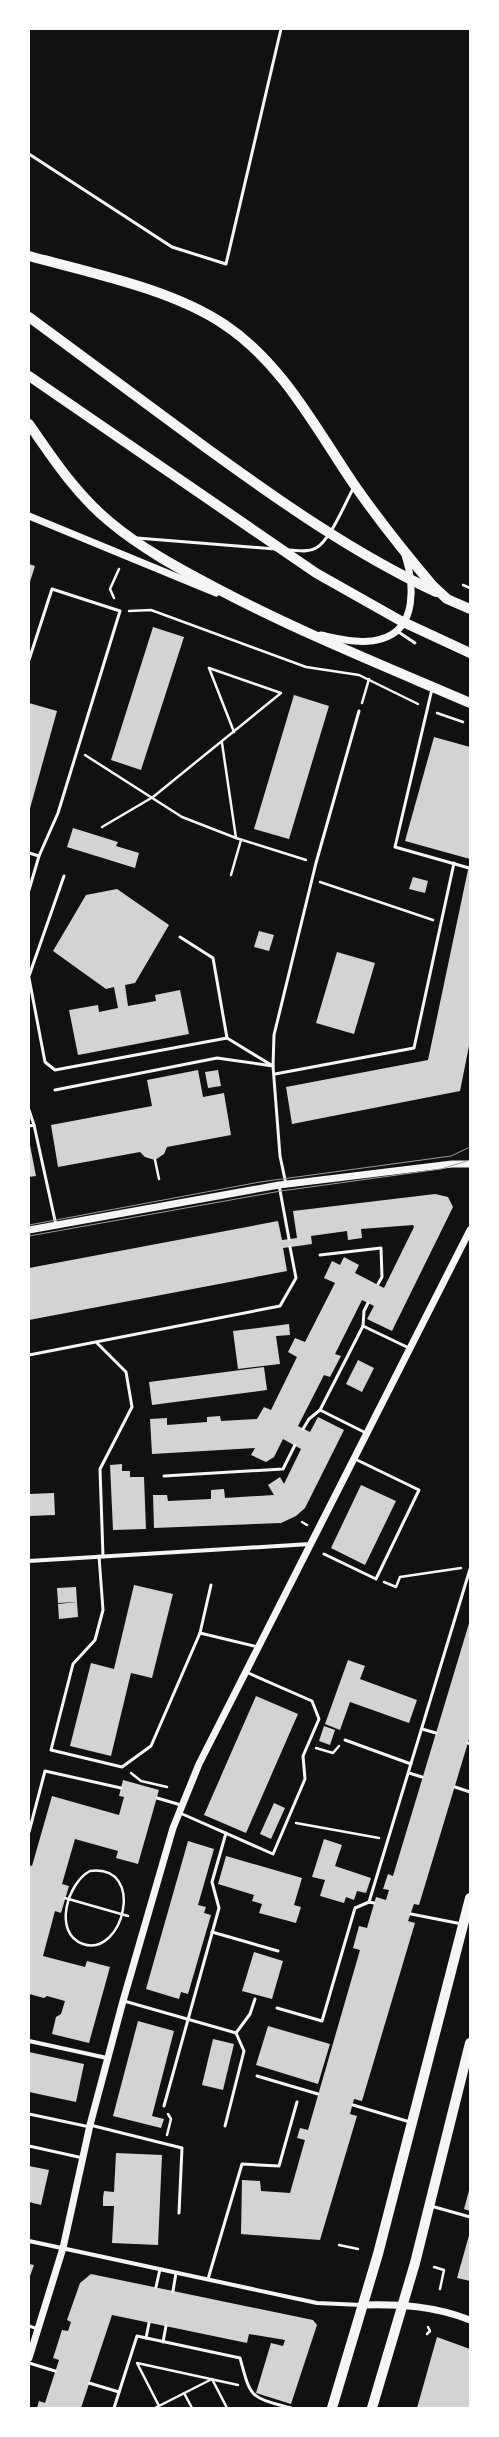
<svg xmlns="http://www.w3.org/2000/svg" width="499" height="2437" viewBox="0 0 499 2437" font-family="'Noto Sans',sans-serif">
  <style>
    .building { fill: #d3d3d3 }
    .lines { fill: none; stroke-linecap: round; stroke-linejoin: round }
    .path { stroke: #f5f5f5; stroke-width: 2.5 }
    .service { stroke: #f5f5f5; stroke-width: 3 }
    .minor { stroke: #f5f5f5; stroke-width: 4 }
    .tertiary { stroke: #f5f5f5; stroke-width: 7 }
    .primary { stroke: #f5f5f5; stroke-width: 10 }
    .tram { stroke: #9a9a9a; stroke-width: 1 }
  </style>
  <rect width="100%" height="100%" fill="#111"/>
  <!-- building -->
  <g class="building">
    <polygon points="29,564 35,566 29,585"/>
    <polygon points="153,627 184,637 141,770 111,760"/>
    <polygon points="294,695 329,706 289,839 254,829"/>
    <polygon points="29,703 57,711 29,812"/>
    <polygon points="434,737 470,747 470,859 405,841"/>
    <polygon points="73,828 118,842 116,846 139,853 135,868 67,847"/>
    <polygon points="469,865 470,1041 460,1091 292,1124 286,1087 428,1060"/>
    <polygon points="413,877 428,881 425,893 409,889"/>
    <polygon points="117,889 169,925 135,983 125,985 128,1006 156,1001 155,995 180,990 189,1034 78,1055 69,1010 98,1005 99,1012 118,1008 114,987 106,989 53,951 86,895"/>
    <polygon points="259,931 274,935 269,951 254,947"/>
    <polygon points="337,952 375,963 354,1034 316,1023"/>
    <polygon points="198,1070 203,1097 224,1093 231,1135 167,1147 164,1154 155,1160 145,1157 140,1152 58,1167 51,1125 152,1106 147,1080"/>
    <polygon points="218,1070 221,1086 208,1088 205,1072"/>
    <polygon points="29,1140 36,1176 29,1177"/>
    <polygon points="435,1194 448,1197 453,1207 392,1331 367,1319 374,1306 362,1300 335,1354 341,1356 330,1377 324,1375 298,1426 310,1432 318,1417 344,1430 305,1508 296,1516 281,1523 154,1528 153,1495 167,1495 168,1501 211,1499 211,1490 224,1489 225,1498 274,1495 268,1485 280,1477 284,1484 301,1449 283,1439 274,1457 266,1462 251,1455 255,1448 152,1454 150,1419 167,1418 167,1425 207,1422 207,1417 220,1416 221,1421 257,1419 264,1407 271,1410 297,1357 288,1352 295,1338 305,1342 335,1283 324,1278 332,1261 340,1265 344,1257 359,1265 355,1273 384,1288 414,1227 413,1225 361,1229 362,1238 348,1240 347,1231 311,1236 312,1244 283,1248 287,1271 29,1320 29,1268 278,1221 282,1240 297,1238 293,1211"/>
    <polygon points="289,1324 290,1335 276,1336 280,1364 238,1369 233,1331"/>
    <polygon points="358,1360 374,1368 362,1392 346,1384"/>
    <polygon points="264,1367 267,1390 152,1405 149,1382"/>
    <polygon points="122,1464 122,1471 130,1471 130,1477 144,1477 146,1529 113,1530 110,1465"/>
    <polygon points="361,1485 396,1501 365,1565 331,1548"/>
    <polygon points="54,1493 55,1515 29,1516 29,1494"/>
    <polygon points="134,1585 173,1594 152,1678 131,1673 111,1756 70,1746 91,1663 114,1669"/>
    <polygon points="76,1587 77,1602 58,1603 57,1588"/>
    <polygon points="77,1602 78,1617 59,1619 58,1604"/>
    <polygon points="470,1620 470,1736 419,1905 414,1904 408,1921 415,1923 362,2101 354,2099 350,2114 357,2116 320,2240 241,2234 242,2180 260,2181 261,2191 290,2193 305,2140 297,2138 300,2128 308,2130 360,1950 353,1948 359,1926 367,1928 376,1897 386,1900 389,1890 383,1889 388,1874 393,1876"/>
    <polygon points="348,1660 365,1666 360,1679 417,1700 409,1723 350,1702 340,1730 325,1724"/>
    <polygon points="256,1696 298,1714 246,1833 204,1815"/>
    <polygon points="324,1726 335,1730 330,1745 319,1741"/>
    <polygon points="123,1780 159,1790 138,1864 116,1858 118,1851 75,1839 62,1884 69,1886 61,1913 55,1911 43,1956 85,1967 87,1961 110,1967 89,2043 52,2034 56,2017 61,2014 65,2001 47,1996 44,1998 29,1994 29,1865 32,1866 52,1796 119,1815 124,1797 119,1796"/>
    <polygon points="274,1803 285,1808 271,1839 260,1834"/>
    <polygon points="324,1839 342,1845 335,1866 371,1878 366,1893 357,1891 354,1900 346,1897 344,1903 320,1896 325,1880 312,1877"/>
    <polygon points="188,1841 214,1849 198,1905 206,1907 204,1913 211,1915 188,1994 181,1992 179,1999 146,1989"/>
    <polygon points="226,1856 302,1878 294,1905 301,1907 296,1923 259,1913 262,1904 252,1901 254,1895 218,1884"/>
    <polygon points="254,1952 283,1961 272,1999 242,1991"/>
    <polygon points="138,2021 174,2031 152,2116 164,2119 161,2128 113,2116"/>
    <polygon points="268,2026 330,2044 318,2084 256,2065"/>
    <polygon points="213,2039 234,2044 223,2090 202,2085"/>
    <polygon points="29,2052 84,2064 76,2102 29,2092"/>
    <polygon points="116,2153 162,2155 158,2245 112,2243 114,2206 103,2206 103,2198 104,2191 114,2192"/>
    <polygon points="29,2166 49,2170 41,2205 29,2202"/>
    <polygon points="470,2187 470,2211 464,2209"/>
    <polygon points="470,2232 470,2281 457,2278"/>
    <polygon points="29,2264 34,2265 29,2279"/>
    <polygon points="91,2274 313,2320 317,2325 291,2404 256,2393 271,2343 283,2346 285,2340 249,2334 247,2343 112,2315 81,2408 37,2408 39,2401 45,2403 59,2360 53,2358 62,2330 68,2331 71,2322 67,2320 80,2283"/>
    <polygon points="437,2337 470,2349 470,2408 417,2408"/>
  </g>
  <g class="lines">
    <!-- path -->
    <g class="path">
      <polyline points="463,585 470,588"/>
      <polyline points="114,598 110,589 119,569"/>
      <polyline points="129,611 151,610 306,667 359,675 418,704"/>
      <polyline points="209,668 234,732"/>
      <polyline points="362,703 369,679"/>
      <polyline points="437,713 463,722"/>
      <polyline points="222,743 236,838"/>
      <polyline points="85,755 182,817 236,838 306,860"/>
      <polyline points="102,827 153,797 281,693 209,668"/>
      <polyline points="231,875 241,840"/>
      <polyline points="320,882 433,920"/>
      <polyline points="155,1160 159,1179"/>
      <polyline points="302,1522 307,1525"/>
      <polyline points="384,1582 396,1587 400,1577 461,1568"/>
      <polyline points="316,1748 333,1753 339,1746"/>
      <polyline points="131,1773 141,1781 167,1787"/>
      <polyline points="296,1823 379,1838"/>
      <path d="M90,1871C147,1864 123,1958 83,1944C52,1933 68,1882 90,1871Z"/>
      <polyline points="65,1898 128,1916"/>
      <polyline points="167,2135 171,2119 168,2114"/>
      <polyline points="339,2245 358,2249"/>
      <polyline points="434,2267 444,2270 440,2289"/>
      <polyline points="427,2334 430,2331 428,2327"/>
      <polyline points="184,2393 192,2408"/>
      <polyline points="159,2406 137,2363 238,2385"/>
      <polyline points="155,2408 212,2379 227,2408"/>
    </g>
    <!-- service -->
    <g class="service">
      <polyline points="29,154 172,247 226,264 281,29"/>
      <polyline points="137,538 275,549"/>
      <path d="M289,550C297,550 308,553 316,548C330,541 346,501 354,487"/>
      <polyline points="397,631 415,643"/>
      <polyline points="29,660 52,589 120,611 58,813 39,856 29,890"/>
      <polyline points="432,689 395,847 469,868"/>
      <polyline points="29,853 39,856"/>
      <polyline points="180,937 213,958 227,1038"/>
      <polyline points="29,976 64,876"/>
      <polyline points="29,978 45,1062 55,1070 227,1038 273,1066 217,1058 55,1090"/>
      <polyline points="275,1074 414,1048 454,863"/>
      <polyline points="29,1110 34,1125"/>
      <polyline points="29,1126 34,1125 56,1225"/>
      <polyline points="286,1184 280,1156 273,1066 274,1035 316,863 359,711"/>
      <polyline points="279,1185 289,1239"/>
      <polyline points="320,1255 381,1248 382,1277 378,1284"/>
      <polyline points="363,1326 364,1311 368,1303"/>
      <polyline points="96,1342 126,1372 132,1407 100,1469 103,1556"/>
      <polyline points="29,1355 280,1306 296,1278 290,1247"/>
      <polyline points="303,1429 309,1419 320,1410"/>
      <polyline points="366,1433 320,1410 363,1326 409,1348"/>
      <polyline points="164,1476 283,1469 295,1445"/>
      <polyline points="324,1554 376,1579 419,1490 355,1459"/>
      <polyline points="99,1556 103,1610 95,1640 73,1664 51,1750 122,1767 151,1746 200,1633 211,1585"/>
      <polyline points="200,1633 258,1647"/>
      <polyline points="422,1729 436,1733"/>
      <polyline points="345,1740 411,1764"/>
      <polyline points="468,1743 470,1744"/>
      <polyline points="409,1773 422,1777"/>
      <polyline points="455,1787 470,1792"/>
      <polyline points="157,1798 181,1805"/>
      <polyline points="180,1813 273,1854 305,1779 303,1756 319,1719 312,1701 246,1672"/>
      <polyline points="29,1832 45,1771 121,1788"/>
      <polyline points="369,1902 470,1569"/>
      <polyline points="411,1914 462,1924"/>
      <polyline points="212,1932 278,1951"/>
      <polyline points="124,2001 236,2033 250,2014 255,1999"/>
      <polyline points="277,2008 322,2021 355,1908 369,1902 374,1903"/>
      <polyline points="257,2076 318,2094"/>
      <polyline points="353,2105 410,2122"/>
      <polyline points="164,2106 219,1908 212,1882 226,1833"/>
      <polyline points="29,2114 90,2127"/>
      <polyline points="90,2125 182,2148 179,2213"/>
      <polyline points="225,2126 244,2051 236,2033"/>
      <polyline points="29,2146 83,2158"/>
      <polyline points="431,2206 470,2217"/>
      <polyline points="208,2279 242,2164 279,2166 297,2102"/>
      <polyline points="156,2287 160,2269"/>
      <polyline points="173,2291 176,2273"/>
      <polyline points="29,2326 38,2329"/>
      <polyline points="146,2338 149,2323"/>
      <polyline points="163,2342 166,2326"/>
      <polyline points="29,2363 55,2371"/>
      <polyline points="89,2383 119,2392"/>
      <path d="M114,2408L137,2336L240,2358C251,2399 250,2397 291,2408"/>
    </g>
    <!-- minor -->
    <g class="minor">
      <polyline points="29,1561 310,1544"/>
      <polyline points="29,2041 107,2058"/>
      <polyline points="29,2241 317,2303 362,2305"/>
    </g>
    <!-- tertiary -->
    <g class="tertiary">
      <polyline points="29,516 216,593"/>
      <path d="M321,635C340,639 362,645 381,639C418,629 414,583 405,555"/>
      <polyline points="29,1230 279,1185 452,1164 470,1164"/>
      <path d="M363,2305C401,2304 434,2306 470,2320"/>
      <polyline points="29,2358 63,2248 90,2125 123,2001 173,1828 199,1764 470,1230"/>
    </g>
    <!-- primary -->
    <g class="primary">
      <path d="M29,256C91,273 172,289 225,325C282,363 315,427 353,483C378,519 405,553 433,586L447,599L470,609"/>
      <path d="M29,317C88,360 146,404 205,447C278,500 353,553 436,592"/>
      <polyline points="29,376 316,573 401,621 470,653"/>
      <path d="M29,424C53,459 77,495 110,522C141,548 178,568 214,587C297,631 384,666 470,703"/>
      <polyline points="332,2408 378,2254 470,1898"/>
      <polyline points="372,2408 415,2263 470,2043"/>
    </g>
    <!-- tram -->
    <g class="tram">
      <polyline points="29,1225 260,1182 451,1156 470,1147"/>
      <polyline points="29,1236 281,1191 441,1169 470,1160"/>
    </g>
  </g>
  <!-- border -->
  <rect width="499" height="2437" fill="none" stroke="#ffffff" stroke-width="60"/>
</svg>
